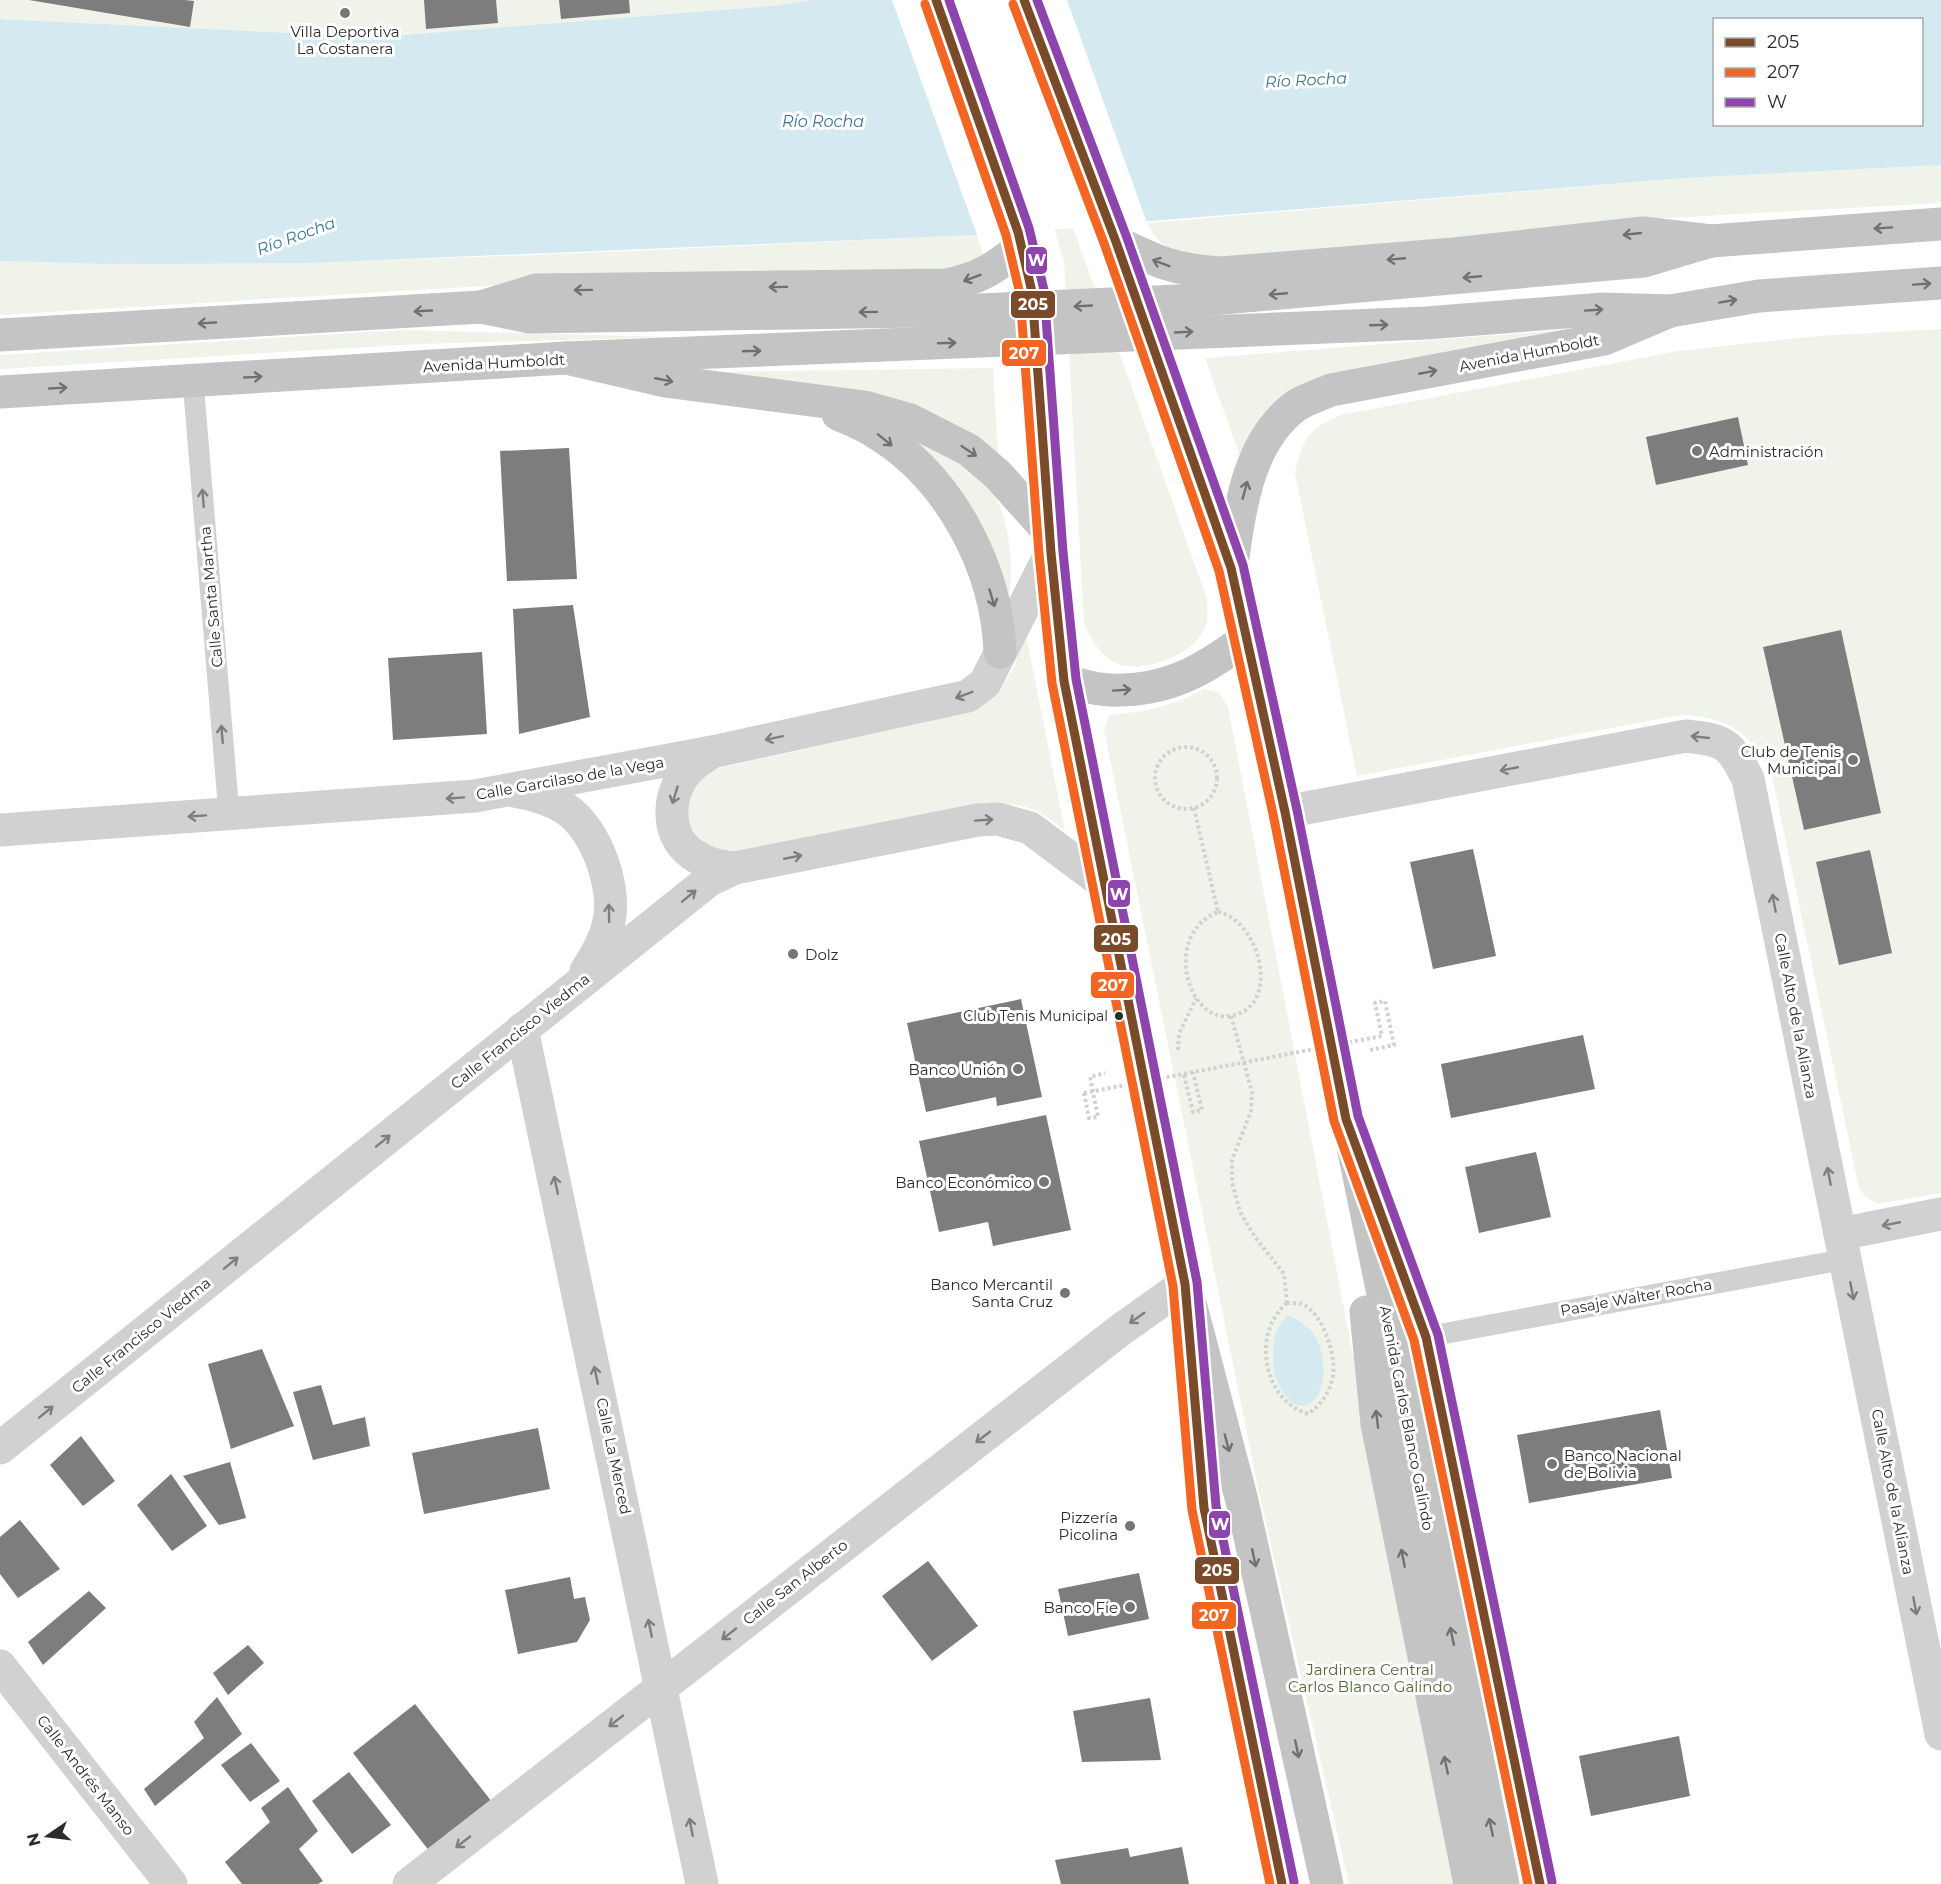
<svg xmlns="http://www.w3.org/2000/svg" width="1941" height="1884" viewBox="0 0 1941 1884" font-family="Montserrat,sans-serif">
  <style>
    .green { fill: #f0f3ea }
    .water { fill: #d5e9f1; fill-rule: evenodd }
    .pier { fill: #fff }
    .building { fill: #7d7d7d }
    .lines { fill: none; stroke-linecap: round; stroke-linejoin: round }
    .path { stroke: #d1d1d1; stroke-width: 4; stroke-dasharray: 3 3; stroke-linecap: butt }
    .lane { stroke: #d1d1d1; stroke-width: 21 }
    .street { stroke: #d1d1d1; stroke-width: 33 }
    .primary { stroke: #c4c4c4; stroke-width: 33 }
    .path-bridge { stroke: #d1d1d1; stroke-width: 4; stroke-dasharray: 3 3; stroke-linecap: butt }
    .primary-bridge { stroke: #c4c4c4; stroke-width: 33 }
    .bus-1-casing { stroke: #fff; stroke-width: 14 }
    .bus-2-casing { stroke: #fff; stroke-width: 14 }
    .bus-3-casing { stroke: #fff; stroke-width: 14 }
    .bus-1 { stroke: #7a4b2a; stroke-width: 9 }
    .bus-2 { stroke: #f26522; stroke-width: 9 }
    .bus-3 { stroke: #8e44ad; stroke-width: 9 }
    .oneway { stroke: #707070 }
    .oneway2 { stroke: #7e7e7e }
    .poi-dot { fill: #767676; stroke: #fff; stroke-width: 2 }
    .bus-dot { fill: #2c2c2c; stroke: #fff; stroke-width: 2 }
    .labels { text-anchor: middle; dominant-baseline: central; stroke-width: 6; stroke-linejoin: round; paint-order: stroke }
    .bus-label { font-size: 14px; fill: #2c2c2c; stroke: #fff; text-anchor: end }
    .poi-label { font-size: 15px; fill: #2c2c2c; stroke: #fff; text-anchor: end }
    .street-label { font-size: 15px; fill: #2c2c2c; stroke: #fff }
    .park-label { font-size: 15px; fill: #546739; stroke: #fff }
    .water-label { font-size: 16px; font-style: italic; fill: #39778e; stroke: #fff }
    .line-badge { stroke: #fff; stroke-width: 2 }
    .badge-label { font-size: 16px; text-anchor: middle; font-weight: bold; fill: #fff }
  </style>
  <rect width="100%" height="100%" fill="#fff"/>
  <!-- green -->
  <g class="green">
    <polygon points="0,0 812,0 771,6 377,37 0,19"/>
    <path d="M988,0L1131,385L1207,599C1207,606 1208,616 1207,622C1199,654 1140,678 1112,661C1098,652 1091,638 1084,624L1064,262Z"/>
    <path d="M1941,165V203L1632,220L1215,263C1186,254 1161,253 1147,223L1685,178Z"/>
    <path d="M977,235L984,258L970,268L567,281L0,315V261C326,270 651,249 977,235Z"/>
    <polygon points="1599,327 1377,368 1241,459 1205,358"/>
    <path d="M1941,329V1193L1877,1204L1865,1196L1859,1188L1771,771C1749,731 1725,716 1680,715L1357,776L1295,473C1304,437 1307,430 1341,415L1678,351L1818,336Z"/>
    <polygon points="399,330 673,337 419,344 0,369 0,355"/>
    <polygon points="993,368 998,453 953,425 711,372"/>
    <path d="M896,429C925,444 956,457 980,478C1011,504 1014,565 1009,601Z"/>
    <path d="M1024,625L1065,831C1037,807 1024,803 987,804L736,853C682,853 669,794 716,769L947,717L989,700L1001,688L1015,666Z"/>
    <path d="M1204,689L1219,693L1228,707L1377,1480L1479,1884H1349L1260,1497L1104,730L1109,715C1143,712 1173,707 1204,689Z"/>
  </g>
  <!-- water -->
  <g class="water">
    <path d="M812,0H1941V165L1685,178L977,235L310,263L113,264L0,261V19L377,37L771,6ZM1714,20H1922V124H1714Z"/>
    <path d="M1288,1315C1299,1321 1311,1327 1316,1338C1326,1355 1329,1397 1306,1405C1291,1411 1276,1383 1274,1371C1272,1360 1273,1340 1277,1330C1279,1325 1285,1319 1288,1315Z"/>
  </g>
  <!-- pier -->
  <polygon class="pier" points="892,0 1067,0 1147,223 977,235"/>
  <!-- building -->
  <g class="building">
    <polygon points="29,0 185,0 194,1 190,27"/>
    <polygon points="424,0 496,0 498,23 426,29"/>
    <polygon points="559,0 629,0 630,13 561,19"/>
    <polygon points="1738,417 1748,465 1656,485 1646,437"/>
    <polygon points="569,448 577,579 507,581 500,451"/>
    <polygon points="573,605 590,717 519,734 513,609"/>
    <polygon points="1841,630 1881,813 1804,830 1763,647"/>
    <polygon points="482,652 487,734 393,740 388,658"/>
    <polygon points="1473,849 1496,956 1433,969 1410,862"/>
    <polygon points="1870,850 1892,953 1839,965 1816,862"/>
    <polygon points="1021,999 1042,1097 997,1106 996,1097 926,1112 907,1023"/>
    <polygon points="1583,1035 1595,1089 1451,1118 1441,1064"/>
    <polygon points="1046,1115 1071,1230 993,1246 988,1222 939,1232 919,1141"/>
    <polygon points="1536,1152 1551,1217 1479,1233 1465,1167"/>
    <polygon points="262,1349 294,1426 231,1449 208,1364"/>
    <polygon points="321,1385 333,1425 365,1417 370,1446 313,1460 293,1392"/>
    <polygon points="1660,1410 1672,1478 1529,1503 1517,1435"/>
    <polygon points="538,1428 550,1489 424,1514 412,1453"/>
    <polygon points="81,1436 115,1481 83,1506 50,1465"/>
    <polygon points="230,1462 246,1518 219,1525 183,1476"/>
    <polygon points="171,1474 207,1526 172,1551 137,1505"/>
    <polygon points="20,1520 60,1569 18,1598 0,1574 0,1537"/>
    <polygon points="928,1561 978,1626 932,1661 882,1596"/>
    <polygon points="1139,1573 1149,1619 1068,1636 1058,1589"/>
    <polygon points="570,1577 574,1599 585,1597 590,1620 577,1642 518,1654 505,1590"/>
    <polygon points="89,1591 106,1608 43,1665 28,1642"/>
    <polygon points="248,1645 264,1663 228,1695 213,1673"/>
    <polygon points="217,1697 242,1734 155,1806 144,1789 204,1738 194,1722"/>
    <polygon points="1150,1698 1161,1760 1082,1762 1073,1711"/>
    <polygon points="415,1704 492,1802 430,1852 353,1753"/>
    <polygon points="1679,1736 1690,1796 1591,1816 1579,1756"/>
    <polygon points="251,1743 280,1781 250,1802 221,1765"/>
    <polygon points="349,1772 391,1825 352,1854 312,1801"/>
    <polygon points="288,1787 318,1831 299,1849 323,1881 318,1884 242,1884 225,1862 270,1822 261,1808"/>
    <polygon points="1182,1847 1189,1884 1061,1884 1055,1860 1128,1848 1130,1857"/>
  </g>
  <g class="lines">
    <!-- path -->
    <g class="path">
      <circle cx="1186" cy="778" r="31"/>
      <polyline points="1194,808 1218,912"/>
      <path d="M1218,912C1260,920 1283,1008 1230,1016C1186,1022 1163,933 1218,912Z"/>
      <polyline points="1231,1016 1252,1092 1251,1111 1232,1160 1232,1182 1240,1212 1255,1237 1284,1274 1287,1303"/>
      <polyline points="1178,1050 1179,1034 1196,998"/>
      <polyline points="1370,1050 1394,1045 1385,1001 1375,1003 1382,1036"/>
      <polyline points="1184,1075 1193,1112 1202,1110 1193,1072"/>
      <polyline points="1084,1093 1089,1118 1098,1117 1090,1077 1105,1073"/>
      <path d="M1287,1303C1291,1303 1298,1303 1302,1304C1323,1313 1336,1354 1333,1375C1330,1392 1322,1404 1308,1414C1263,1400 1251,1333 1287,1303Z"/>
    </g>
    <!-- lane -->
    <g class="lane">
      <polyline points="193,381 229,814"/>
      <polyline points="1426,1337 1846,1259"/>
    </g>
    <!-- street -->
    <g class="street">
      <path d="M712,752C704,757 696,762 690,768C667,791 664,834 692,854C706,864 719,866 735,868"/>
      <path d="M514,791C533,794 550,799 566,809C597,830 618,890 608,926C604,942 595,957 586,971"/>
      <path d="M1285,812L1686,736C1725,740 1730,743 1748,779L1941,1734"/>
      <polyline points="0,830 475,796 712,752 968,696 985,683 1051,553"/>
      <polyline points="522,1029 702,1884"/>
      <polyline points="1840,1234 1941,1214"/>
      <polyline points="0,1448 708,881 735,868 978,820 998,819 1030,828 1106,885"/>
      <polyline points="0,1666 171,1884"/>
      <polyline points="409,1884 1119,1331 1185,1284"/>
    </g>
    <!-- primary -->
    <g class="primary">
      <polyline points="936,0 1018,232 1032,292"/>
      <polyline points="1024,0 1122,262"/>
      <path d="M1116,242C1157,262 1175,270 1221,273L1454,254L1643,233L1711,241L1941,224"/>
      <polyline points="481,307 530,317 980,310 1200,300 1644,261 1711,241"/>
      <path d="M0,335L481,307L536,290L946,285C979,279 995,268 1021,247"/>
      <polyline points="566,358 1426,323 1603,309 1670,311"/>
      <polyline points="1158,360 1231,568 1285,812 1503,1884"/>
      <polyline points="1038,366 1051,553 1064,681 1185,1284 1242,1501 1327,1884"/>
      <polyline points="0,392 566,358 665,381 864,407 910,420 969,450 998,475 1049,532"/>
      <path d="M838,414C851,420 864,425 875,432C950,477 997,568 1000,652"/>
      <path d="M1232,564C1240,508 1248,440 1297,405C1307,399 1320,395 1331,390L1604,339L1670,311L1759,296L1941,283"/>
      <path d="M1064,681C1079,684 1095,690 1110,690C1165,692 1204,671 1246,638"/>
      <polyline points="1383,1218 1426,1337 1540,1884"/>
      <polyline points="1366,1312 1377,1424 1470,1884"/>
      <polyline points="1193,1376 1204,1508 1282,1884"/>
    </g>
    <!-- path-bridge -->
    <polyline class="path-bridge" points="1084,1093 1382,1036"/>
    <!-- primary-bridge -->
    <g class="primary-bridge">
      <polyline points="1130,286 1158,360"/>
      <polyline points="1032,292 1038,366"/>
    </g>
    <!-- bus-1 casing -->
    <g class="bus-1-casing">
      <g id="bus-1">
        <polyline points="936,0 1018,232 1032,292 1051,553 1064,681 1185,1284 1204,1508 1282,1884"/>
        <polyline points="1024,0 1116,242 1231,568 1285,812 1346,1119 1426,1337 1540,1884"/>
      </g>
    </g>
    <!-- bus-2 casing -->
    <g class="bus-2-casing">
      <g id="bus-2">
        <polyline points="925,4 1006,235 1020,294 1039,554 1052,683 1173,1286 1192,1510 1270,1884"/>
        <polyline points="1013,4 1105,246 1219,571 1273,814 1334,1121 1414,1340 1528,1884"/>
      </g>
    </g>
    <!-- bus-3 casing -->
    <g class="bus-3-casing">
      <g id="bus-3">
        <polyline points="949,0 1029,228 1044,290 1063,552 1076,679 1197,1282 1216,1506 1294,1882"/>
        <polyline points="1037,0 1127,238 1243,565 1297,810 1358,1116 1438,1335 1552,1882"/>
      </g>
    </g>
    <!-- bus-1 -->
    <use href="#bus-1" class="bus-1"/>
    <!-- bus-2 -->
    <use href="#bus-2" class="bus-2"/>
    <!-- bus-3 -->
    <use href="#bus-3" class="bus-3"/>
  </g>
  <!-- one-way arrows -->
  <defs><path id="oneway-shaft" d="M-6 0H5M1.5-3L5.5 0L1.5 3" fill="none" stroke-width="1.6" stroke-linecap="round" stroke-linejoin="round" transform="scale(1.5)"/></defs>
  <g class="oneway">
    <use href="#oneway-shaft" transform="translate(1883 228) rotate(176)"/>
    <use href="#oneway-shaft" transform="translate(1632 234) rotate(174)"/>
    <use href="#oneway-shaft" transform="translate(1396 259) rotate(175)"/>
    <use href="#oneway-shaft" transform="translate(1161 263) rotate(-159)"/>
    <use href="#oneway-shaft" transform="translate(1472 277) rotate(175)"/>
    <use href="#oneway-shaft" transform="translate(972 278) rotate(159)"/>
    <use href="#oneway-shaft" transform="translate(1922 284) rotate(-4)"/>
    <use href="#oneway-shaft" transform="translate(778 287) rotate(179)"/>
    <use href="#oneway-shaft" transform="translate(583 290) rotate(179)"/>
    <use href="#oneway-shaft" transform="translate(1278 294) rotate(175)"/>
    <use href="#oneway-shaft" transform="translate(1728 301) rotate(-10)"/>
    <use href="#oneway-shaft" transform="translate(1083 306) rotate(177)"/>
    <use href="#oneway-shaft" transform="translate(1594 310) rotate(-4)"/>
    <use href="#oneway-shaft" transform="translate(423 311) rotate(177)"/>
    <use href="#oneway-shaft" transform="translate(868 312) rotate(179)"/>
    <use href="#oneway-shaft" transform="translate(207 323) rotate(177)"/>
    <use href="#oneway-shaft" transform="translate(1379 325) rotate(-2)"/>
    <use href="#oneway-shaft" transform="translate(1184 332) rotate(-3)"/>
    <use href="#oneway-shaft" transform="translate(947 343) rotate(-2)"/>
    <use href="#oneway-shaft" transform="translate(752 351) rotate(-2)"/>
    <use href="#oneway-shaft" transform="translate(1428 372) rotate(-11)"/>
    <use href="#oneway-shaft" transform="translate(253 377) rotate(-3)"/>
    <use href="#oneway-shaft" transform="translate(664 380) rotate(11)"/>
    <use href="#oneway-shaft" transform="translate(58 388) rotate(-3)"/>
    <use href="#oneway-shaft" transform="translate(885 440) rotate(39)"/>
    <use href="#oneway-shaft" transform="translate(969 451) rotate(34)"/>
    <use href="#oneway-shaft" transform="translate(1245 490) rotate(-75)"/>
    <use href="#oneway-shaft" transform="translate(992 598) rotate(73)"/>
    <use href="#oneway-shaft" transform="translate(1122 690) rotate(-4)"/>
    <use href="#oneway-shaft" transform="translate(1377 1419) rotate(-97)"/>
    <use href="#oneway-shaft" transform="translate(1227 1443) rotate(75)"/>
    <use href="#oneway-shaft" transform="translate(1254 1558) rotate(78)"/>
    <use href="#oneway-shaft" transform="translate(1403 1558) rotate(-101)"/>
    <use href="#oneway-shaft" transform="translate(1452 1636) rotate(-102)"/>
    <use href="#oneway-shaft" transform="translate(1297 1749) rotate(78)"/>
    <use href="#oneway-shaft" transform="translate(1446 1765) rotate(-102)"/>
    <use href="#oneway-shaft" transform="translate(1491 1827) rotate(-102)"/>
  </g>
  <g class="oneway2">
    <use href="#oneway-shaft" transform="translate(203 498) rotate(-95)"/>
    <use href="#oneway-shaft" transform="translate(964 695) rotate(159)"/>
    <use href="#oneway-shaft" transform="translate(222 734) rotate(-95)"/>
    <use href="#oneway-shaft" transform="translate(1700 737) rotate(-174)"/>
    <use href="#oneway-shaft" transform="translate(774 738) rotate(168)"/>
    <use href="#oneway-shaft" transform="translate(1509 769) rotate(169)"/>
    <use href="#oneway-shaft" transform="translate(675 795) rotate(107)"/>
    <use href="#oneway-shaft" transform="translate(455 798) rotate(176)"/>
    <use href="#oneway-shaft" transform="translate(197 816) rotate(176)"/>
    <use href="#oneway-shaft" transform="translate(984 820) rotate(-4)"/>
    <use href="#oneway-shaft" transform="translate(793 857) rotate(-11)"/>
    <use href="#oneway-shaft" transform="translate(689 896) rotate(-39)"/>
    <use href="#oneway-shaft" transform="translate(1774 903) rotate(-101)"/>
    <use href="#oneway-shaft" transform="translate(609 913) rotate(-91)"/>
    <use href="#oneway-shaft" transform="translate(383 1141) rotate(-39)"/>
    <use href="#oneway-shaft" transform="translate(1829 1176) rotate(-101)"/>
    <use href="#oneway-shaft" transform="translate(556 1185) rotate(-102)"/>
    <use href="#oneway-shaft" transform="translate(1891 1224) rotate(169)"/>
    <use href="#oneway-shaft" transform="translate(231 1263) rotate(-39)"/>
    <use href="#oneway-shaft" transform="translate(1852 1291) rotate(79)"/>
    <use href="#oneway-shaft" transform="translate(1137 1318) rotate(145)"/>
    <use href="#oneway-shaft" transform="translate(596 1375) rotate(-102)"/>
    <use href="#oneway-shaft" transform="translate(46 1412) rotate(-39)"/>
    <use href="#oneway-shaft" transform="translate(983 1437) rotate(142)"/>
    <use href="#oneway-shaft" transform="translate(1915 1606) rotate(79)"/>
    <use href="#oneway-shaft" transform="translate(650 1628) rotate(-102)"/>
    <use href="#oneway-shaft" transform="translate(729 1634) rotate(142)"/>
    <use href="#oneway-shaft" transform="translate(616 1721) rotate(142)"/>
    <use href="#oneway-shaft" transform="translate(691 1827) rotate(-101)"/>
    <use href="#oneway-shaft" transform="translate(463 1842) rotate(142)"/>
  </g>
  <!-- markers -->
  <g class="poi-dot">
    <circle cx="345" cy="13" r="6"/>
    <circle cx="1697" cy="451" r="6"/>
    <circle cx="1853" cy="760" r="6"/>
    <circle cx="793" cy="954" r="6"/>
    <circle cx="1018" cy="1069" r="6"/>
    <circle cx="1044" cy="1182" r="6"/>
    <circle cx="1065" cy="1293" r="6"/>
    <circle cx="1552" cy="1464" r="6"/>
    <circle cx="1130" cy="1526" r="6"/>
    <circle cx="1130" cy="1607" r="6"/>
  </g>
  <circle class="bus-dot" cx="1119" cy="1016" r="5"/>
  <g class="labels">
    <!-- bus labels -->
    <g class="bus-label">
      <text x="1108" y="1016">Club Tenis Municipal</text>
    </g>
    <!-- poi labels -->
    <g class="poi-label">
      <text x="345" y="31" text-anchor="middle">Villa Deportiva<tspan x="345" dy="17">La Costanera</tspan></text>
      <text x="1709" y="451" text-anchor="start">Administración</text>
      <text x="1841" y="751">Club de Tenis<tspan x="1841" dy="17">Municipal</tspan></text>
      <text x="805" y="954" text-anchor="start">Dolz</text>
      <text x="1006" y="1069">Banco Unión</text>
      <text x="1032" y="1182">Banco Económico</text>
      <text x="1053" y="1284">Banco Mercantil<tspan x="1053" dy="17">Santa Cruz</tspan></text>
      <text x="1564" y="1455" text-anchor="start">Banco Nacional<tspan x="1564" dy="17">de Bolivia</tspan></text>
      <text x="1118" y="1517">Pizzería<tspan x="1118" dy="17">Picolina</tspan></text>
      <text x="1118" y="1607">Banco Fie</text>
    </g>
    <!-- street labels -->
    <g class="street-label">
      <text transform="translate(1529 353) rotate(-11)">Avenida Humboldt</text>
      <text transform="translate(494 363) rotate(-3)">Avenida Humboldt</text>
      <text transform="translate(211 597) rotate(-95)">Calle Santa Martha</text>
      <text transform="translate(570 778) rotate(-10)">Calle Garcilaso de la Vega</text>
      <text transform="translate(1796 1016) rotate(79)">Calle Alto de la Alianza</text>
      <text transform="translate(520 1031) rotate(-39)">Calle Francisco Viedma</text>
      <text transform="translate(1636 1297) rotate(-10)">Pasaje Walter Rocha</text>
      <text transform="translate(141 1335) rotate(-39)">Calle Francisco Viedma</text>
      <text transform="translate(1407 1418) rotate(79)">Avenida Carlos Blanco Galindo</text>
      <text transform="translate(614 1456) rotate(78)">Calle La Merced</text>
      <text transform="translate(1893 1492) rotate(79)">Calle Alto de la Alianza</text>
      <text transform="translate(795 1582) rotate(-38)">Calle San Alberto</text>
      <text transform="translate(86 1775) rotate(52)">Calle Andrés Manso</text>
    </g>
    <!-- park labels -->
    <g class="park-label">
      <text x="1370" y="1669">Jardinera Central<tspan x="1370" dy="17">Carlos Blanco Galindo</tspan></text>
    </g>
    <!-- water labels -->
    <g class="water-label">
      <text transform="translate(1306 80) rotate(-3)">Río Rocha</text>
      <text x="823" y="121">Río Rocha</text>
      <text transform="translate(296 236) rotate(-20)">Río Rocha</text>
    </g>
  </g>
  <g class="line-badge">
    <rect x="1025" y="246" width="23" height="29" rx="6" fill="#8e44ad"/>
    <rect x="1010" y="290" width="46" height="29" rx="6" fill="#7a4b2a"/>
    <rect x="1001" y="339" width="46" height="28" rx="6" fill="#f26522"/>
    <rect x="1107" y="879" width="24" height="29" rx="6" fill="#8e44ad"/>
    <rect x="1093" y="924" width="46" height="29" rx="6" fill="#7a4b2a"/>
    <rect x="1090" y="971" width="45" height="28" rx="6" fill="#f26522"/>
    <rect x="1208" y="1510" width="23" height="29" rx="6" fill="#8e44ad"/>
    <rect x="1194" y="1556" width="46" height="29" rx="6" fill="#7a4b2a"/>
    <rect x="1191" y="1601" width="46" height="29" rx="6" fill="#f26522"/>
  </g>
  <g class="badge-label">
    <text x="1037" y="266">W</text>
    <text x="1033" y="310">205</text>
    <text x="1024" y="359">207</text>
    <text x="1119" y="900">W</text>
    <text x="1116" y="945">205</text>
    <text x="1113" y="991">207</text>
    <text x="1220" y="1530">W</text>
    <text x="1217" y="1576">205</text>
    <text x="1214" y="1621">207</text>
  </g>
  <!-- legend -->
  <rect x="1713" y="18" width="210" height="108" fill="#ffffff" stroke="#ababab" stroke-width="1.5"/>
  <rect x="1725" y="38" width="30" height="9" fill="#7a4b2a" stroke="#ababab" stroke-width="1.5"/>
  <text x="1767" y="48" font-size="18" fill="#2c2c2c">205</text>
  <rect x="1725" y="68" width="30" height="9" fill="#f26522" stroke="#ababab" stroke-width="1.5"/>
  <text x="1767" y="78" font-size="18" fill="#2c2c2c">207</text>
  <rect x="1725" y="98" width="30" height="9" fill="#8e44ad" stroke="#ababab" stroke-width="1.5"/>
  <text x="1767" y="108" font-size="18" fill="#2c2c2c">W</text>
  <!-- north arrow -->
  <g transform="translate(48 1836) rotate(256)" stroke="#ffffff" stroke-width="4.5" paint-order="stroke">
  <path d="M0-4.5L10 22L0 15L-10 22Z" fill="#2c2c2c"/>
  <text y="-9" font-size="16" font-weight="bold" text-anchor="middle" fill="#2c2c2c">N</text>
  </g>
</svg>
